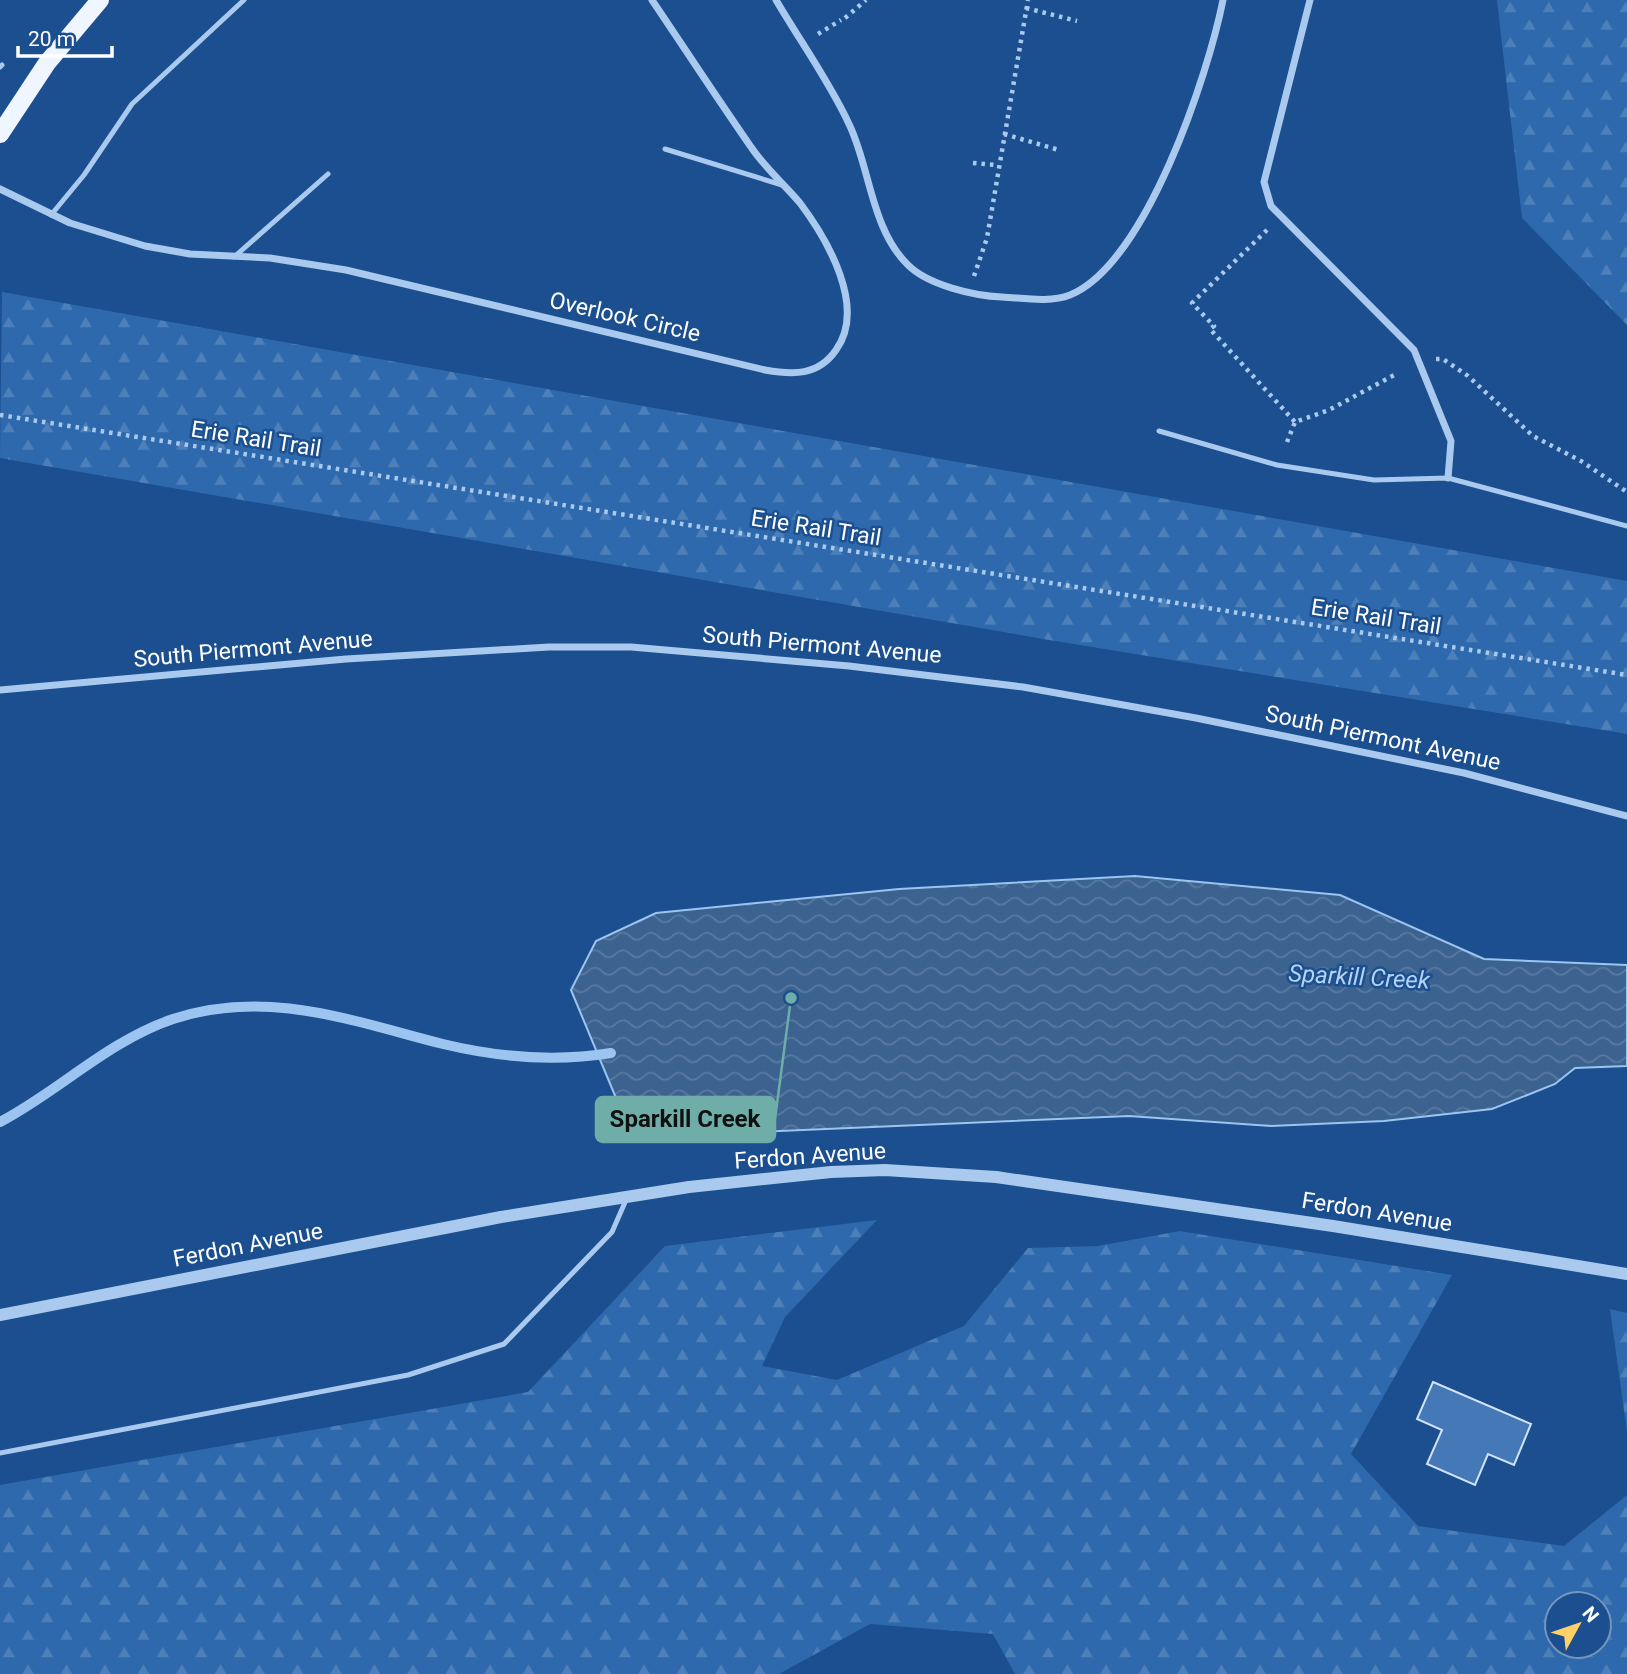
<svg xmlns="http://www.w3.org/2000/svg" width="1627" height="1674" viewBox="0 0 1627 1674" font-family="Roboto,sans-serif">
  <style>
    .forest { fill: url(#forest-firs); fill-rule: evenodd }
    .water { fill: url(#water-waves); stroke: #9cc4f0; stroke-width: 2 }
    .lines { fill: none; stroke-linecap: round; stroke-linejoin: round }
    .stream { stroke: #9cc4f0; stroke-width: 10 }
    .building { fill: #4478b7; stroke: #cfe3fa; stroke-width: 2 }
    .path { stroke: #a9c9ee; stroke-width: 4.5; stroke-dasharray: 3.5 5; stroke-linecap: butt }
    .service { stroke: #a9c9ee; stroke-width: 5 }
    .minor { stroke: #a9c9ee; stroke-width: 7 }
    .tertiary { stroke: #a9c9ee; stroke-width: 12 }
    .primary { stroke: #f0f6ff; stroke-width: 18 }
    .labels { text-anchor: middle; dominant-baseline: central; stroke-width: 5; stroke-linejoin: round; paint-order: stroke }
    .street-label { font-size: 23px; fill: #fff; stroke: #1b4f8f }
    .water-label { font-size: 24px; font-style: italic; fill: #b5d3f5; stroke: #1b4f8f }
    .leader { fill: none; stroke: #6fada8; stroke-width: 2.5 }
    .callout-dot { fill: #6fada8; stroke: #1b4f8f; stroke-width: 2.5 }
    .callout { fill: #6fada8; stroke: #6fada8; stroke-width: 2.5 }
    .callout-label { font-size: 24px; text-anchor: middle; font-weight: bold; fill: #111 }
  </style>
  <defs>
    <pattern id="forest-firs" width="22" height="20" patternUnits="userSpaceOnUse" patternTransform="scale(1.75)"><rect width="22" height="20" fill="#2e69ad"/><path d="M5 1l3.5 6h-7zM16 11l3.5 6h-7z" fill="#4d80b9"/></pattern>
    <pattern id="water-waves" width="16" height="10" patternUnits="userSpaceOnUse" patternTransform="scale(1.75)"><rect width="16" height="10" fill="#3c6290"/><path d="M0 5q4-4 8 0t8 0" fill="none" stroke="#597aa1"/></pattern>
  </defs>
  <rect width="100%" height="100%" fill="#1b4f8f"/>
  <!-- forest -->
  <g class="forest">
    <polygon points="1497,0 1627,0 1627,325 1522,218"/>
    <polygon points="2,292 1627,581 1627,734 1049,640 0,458"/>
    <path d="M877,1220L785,1317L762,1366L837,1380L964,1326L1028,1248L1098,1246L1180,1231L1452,1275L1351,1454L1418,1526L1564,1546L1627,1495V1674H1015L993,1634L870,1624L779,1674H0V1485L528,1392L665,1246ZM1557,1604H1599V1646H1557Z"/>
    <polygon points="1610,1309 1627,1313 1627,1432"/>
  </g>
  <!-- water -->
  <polygon class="water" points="1135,876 1340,895 1484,959 1627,965 1627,1066 1575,1068 1555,1084 1492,1109 1384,1121 1271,1126 1129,1116 686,1135 616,1098 571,990 596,941 656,913 899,889"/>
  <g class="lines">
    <!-- stream -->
    <path class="stream" d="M0,1122C59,1091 108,1041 173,1019C267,988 352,1021 443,1044C497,1057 556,1062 611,1053"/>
  </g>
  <!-- building -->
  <polygon class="building" points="1433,1382 1531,1424 1514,1465 1488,1454 1475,1485 1427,1464 1442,1430 1417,1419"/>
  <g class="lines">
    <!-- path -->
    <g class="path">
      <polyline points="1026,8 1077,21"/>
      <polyline points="845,18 866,0"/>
      <polyline points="818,34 841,20"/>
      <polyline points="1004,134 1059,150"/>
      <polyline points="973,163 997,165"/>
      <polyline points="1267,230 1192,303 1214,326 1210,329 1295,422"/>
      <polyline points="974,276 987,238 1028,0"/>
      <polyline points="1436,359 1443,359 1468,376 1533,436 1581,461 1627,492"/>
      <polyline points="0,415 1627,675"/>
      <polyline points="1287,442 1295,422 1329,410 1396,374"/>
    </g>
    <!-- service -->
    <g class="service">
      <polyline points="0,67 2,65"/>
      <polyline points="665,149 782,185"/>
      <polyline points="51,215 84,175 132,104 244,0"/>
      <polyline points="234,257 328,174"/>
      <polyline points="1159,431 1277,465 1374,480 1448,478 1627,526"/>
      <polyline points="0,1453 408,1375 504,1344 612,1232 626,1200"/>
    </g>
    <!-- minor -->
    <g class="minor">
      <path d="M776,0C800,41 829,81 849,124C870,167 871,229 908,265C928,285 974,296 1002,297C1023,298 1050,303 1070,295C1146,264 1208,75 1223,0"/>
      <polyline points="1310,0 1264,182 1271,206 1414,350 1451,441 1448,478"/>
      <path d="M0,189L70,223L145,246L190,254L270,258L346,270L765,370C793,375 818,376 836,350C867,307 827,239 800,203C784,184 765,168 751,147C717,98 685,49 652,0"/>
      <polyline points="0,690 346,659 549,647 631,647 849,666 1023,687 1196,718 1464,773 1627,816"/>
    </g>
    <!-- tertiary -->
    <polyline class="tertiary" points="0,1315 501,1217 689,1187 831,1172 885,1170 996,1177 1333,1226 1627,1274"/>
    <!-- primary -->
    <polyline class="primary" points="0,134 47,63 100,0"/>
  </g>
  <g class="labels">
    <!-- street labels -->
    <g class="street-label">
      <text transform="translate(625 317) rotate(13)">Overlook Circle</text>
      <text transform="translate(256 439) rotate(9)">Erie Rail Trail</text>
      <text transform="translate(816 528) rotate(9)">Erie Rail Trail</text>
      <text transform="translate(1376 617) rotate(9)">Erie Rail Trail</text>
      <text transform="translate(822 645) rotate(5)">South Piermont Avenue</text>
      <text transform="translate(253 649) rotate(-5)">South Piermont Avenue</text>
      <text transform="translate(1383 738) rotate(12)">South Piermont Avenue</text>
      <text transform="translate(810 1156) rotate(-4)">Ferdon Avenue</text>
      <text transform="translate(1377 1212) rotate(9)">Ferdon Avenue</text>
      <text transform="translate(248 1245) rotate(-11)">Ferdon Avenue</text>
    </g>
    <!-- water labels -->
    <g class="water-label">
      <text transform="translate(1359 977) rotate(3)">Sparkill Creek</text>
    </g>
  </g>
  <!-- callouts -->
  <path class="leader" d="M791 998L775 1119"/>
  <circle class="callout-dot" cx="791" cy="998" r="7"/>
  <rect class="callout" x="596" y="1097" width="179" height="45" rx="7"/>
  <g class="callout-label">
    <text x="685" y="1127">Sparkill Creek</text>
  </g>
  <!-- north arrow -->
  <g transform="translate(1578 1625) rotate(50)"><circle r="33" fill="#1b4f8f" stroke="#7695bc" stroke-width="2"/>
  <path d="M0-5L12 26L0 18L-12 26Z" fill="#ffd166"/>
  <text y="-10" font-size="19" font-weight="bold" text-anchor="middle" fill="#ffffff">N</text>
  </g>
  <!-- scale -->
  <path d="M18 46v10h94v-10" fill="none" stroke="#ffffff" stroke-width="3.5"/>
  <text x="28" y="46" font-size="21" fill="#ffffff" stroke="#1b4f8f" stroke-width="5" paint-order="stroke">20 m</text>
</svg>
